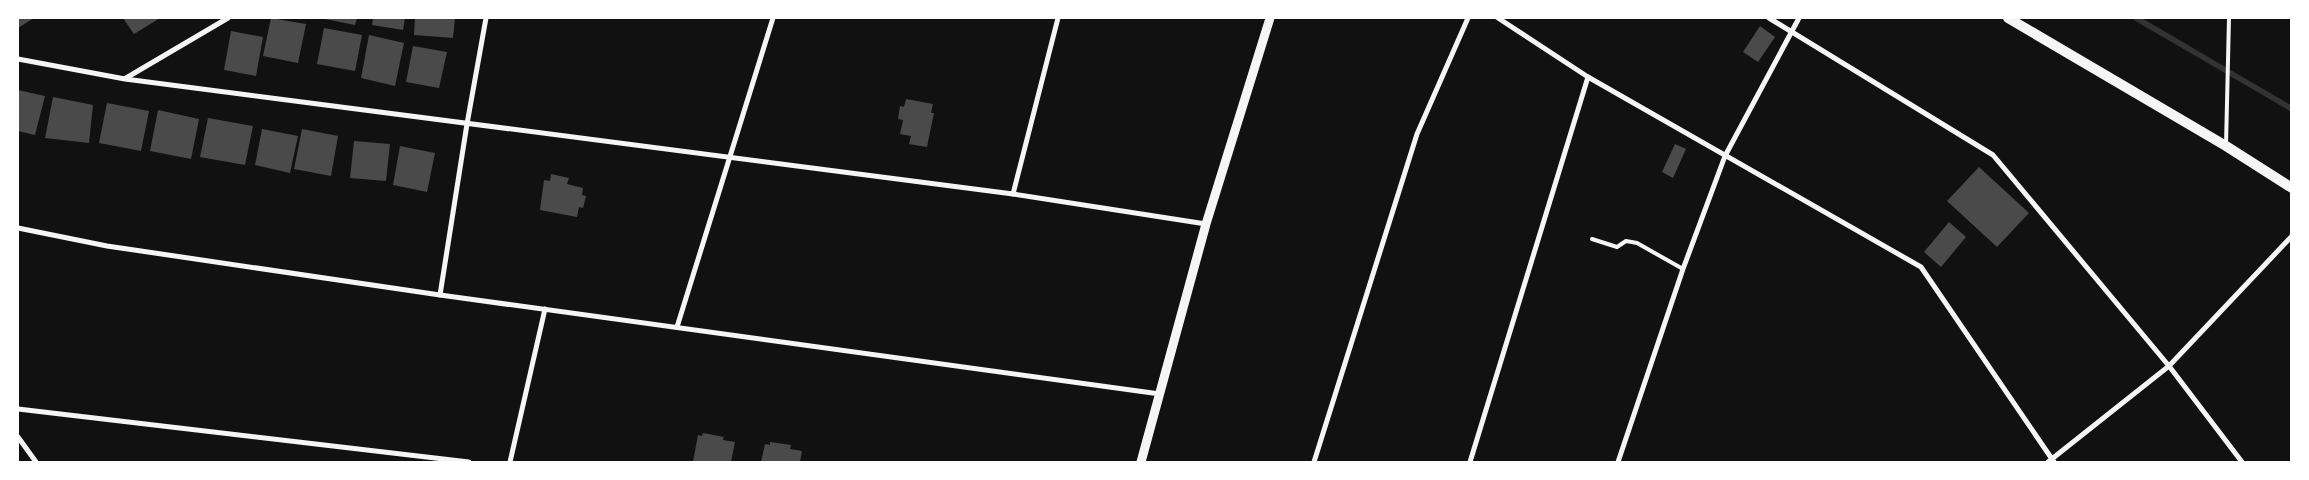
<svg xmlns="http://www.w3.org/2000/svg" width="2309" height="480" viewBox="0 0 2309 480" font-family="'Nunito Sans',sans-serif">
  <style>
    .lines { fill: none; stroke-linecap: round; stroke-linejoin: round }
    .stream { stroke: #333; stroke-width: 5.5 }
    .building { fill: #4a4a4a }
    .service { stroke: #f5f5f5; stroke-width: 4 }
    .minor { stroke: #f5f5f5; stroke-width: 5 }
    .tertiary { stroke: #f5f5f5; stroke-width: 9 }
    .secondary { stroke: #f5f5f5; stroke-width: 10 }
  </style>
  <rect width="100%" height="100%" fill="#111"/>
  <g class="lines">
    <!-- stream -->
    <polyline class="stream" points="2136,18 2292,109"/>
  </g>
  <!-- building -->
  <g class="building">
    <polygon points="18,18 34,18 18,28"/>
    <polygon points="123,18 160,18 134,34"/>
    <polygon points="271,18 306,24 298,63 263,56"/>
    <polygon points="320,18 357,18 355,25"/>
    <polygon points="373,18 405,18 403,30 372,25"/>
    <polygon points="415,18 455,18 453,38 414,35"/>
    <polygon points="1760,26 1775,37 1758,62 1743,52"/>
    <polygon points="324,28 362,35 355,71 317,64"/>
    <polygon points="231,31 263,37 256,76 224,70"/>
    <polygon points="369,35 404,43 395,86 361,78"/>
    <polygon points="413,46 447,52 439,88 406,82"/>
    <polygon points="18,90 45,96 35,135 18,131"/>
    <polygon points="53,97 93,105 89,143 45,138"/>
    <polygon points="906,99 933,104 931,113 934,113 927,147 909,144 911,136 900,134 903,120 898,119 900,106 904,107"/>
    <polygon points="107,103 149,111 141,151 99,143"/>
    <polygon points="158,110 199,119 191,159 150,151"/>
    <polygon points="208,118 253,126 245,165 200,157"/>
    <polygon points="262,129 298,136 290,173 255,165"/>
    <polygon points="302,129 338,136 331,176 294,169"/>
    <polygon points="354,141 390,144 386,181 350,178"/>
    <polygon points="1675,144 1686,149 1673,178 1662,172"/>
    <polygon points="400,146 435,153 427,192 393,185"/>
    <polygon points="1979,167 2029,213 1997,247 1947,201"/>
    <polygon points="551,174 569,178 567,184 583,188 582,195 586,196 583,208 579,207 577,217 540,210 544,180 550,181"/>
    <polygon points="1949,222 1966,237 1941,267 1924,252"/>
    <polygon points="703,433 724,437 723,440 735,442 731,462 693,462 698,435 702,436"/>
    <polygon points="770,442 791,445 790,449 802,451 800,462 761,462 765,444 770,445"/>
  </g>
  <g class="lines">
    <!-- service -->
    <g class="service">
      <polyline points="2226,145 2229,18"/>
      <polyline points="1592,239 1617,247 1626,241 1637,243 1683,269"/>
    </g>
    <!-- minor -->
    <g class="minor">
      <polyline points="1498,18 1588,77 1921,267 2054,462"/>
      <polyline points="1769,18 1993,155 2169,366 2242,462"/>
      <polyline points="18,59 125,79 1013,194 1206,224"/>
      <polyline points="126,78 228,18"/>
      <polyline points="1013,194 1058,18"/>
      <polyline points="18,228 107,246 440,295 1160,394"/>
      <polyline points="440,295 467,124 486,18"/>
      <polyline points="677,327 773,18"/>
      <polyline points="18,409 469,462"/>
      <polyline points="18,437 36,462"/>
      <polyline points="510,462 545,309"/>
      <polyline points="1314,462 1417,134 1468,18"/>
      <polyline points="1470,462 1588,77"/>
      <polyline points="1618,462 1683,269 1725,156 1799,18"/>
      <polyline points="2048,462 2169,366 2292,236"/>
    </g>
    <!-- tertiary -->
    <polyline class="tertiary" points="1141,462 1206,224 1270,18"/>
    <!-- secondary -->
    <polyline class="secondary" points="2008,18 2226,146 2292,188"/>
  </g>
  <!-- border -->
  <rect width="2309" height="480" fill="none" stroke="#ffffff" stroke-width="38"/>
</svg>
